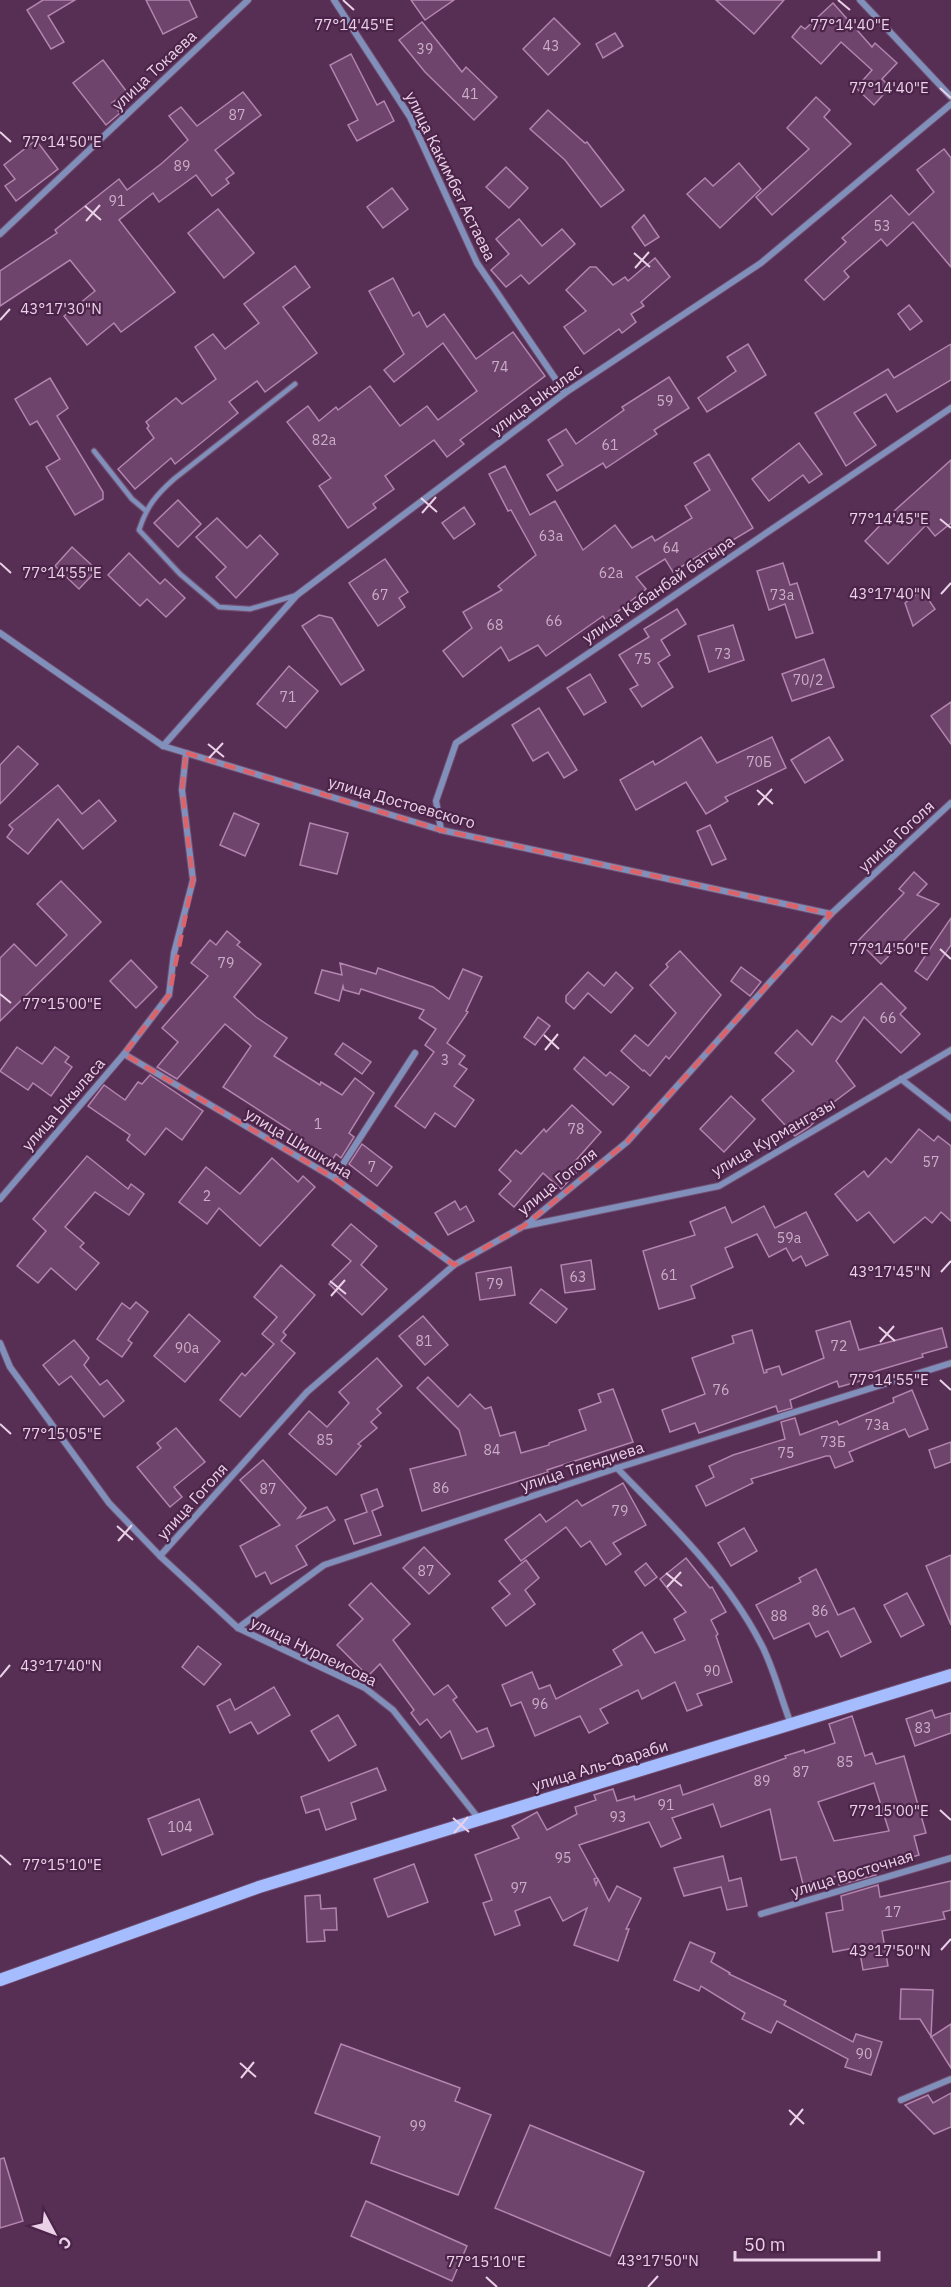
<svg xmlns="http://www.w3.org/2000/svg" width="951" height="2287" viewBox="0 0 951 2287" font-family="'IBM Plex Sans',sans-serif">
  <style>
    .building { fill: #6e436c; stroke: #b284ae; stroke-width: 1.5; fill-rule: evenodd }
    .lines { fill: none; stroke-linecap: round; stroke-linejoin: round }
    .service-casing { stroke: #714c6f; stroke-width: 7 }
    .minor-casing { stroke: #714c6f; stroke-width: 8 }
    .secondary-casing { stroke: #714c6f; stroke-width: 14 }
    .service { stroke: #8190ba; stroke-width: 4.5 }
    .minor { stroke: #8190ba; stroke-width: 6 }
    .secondary { stroke: #a5bdff; stroke-width: 12 }
    .marked { fill: none; stroke: #dd636b; stroke-width: 4.5; stroke-dasharray: 12 8; stroke-linejoin: round }
    .ticks { fill: none; stroke: #ead1e7; stroke-width: 2 }
    .labels { text-anchor: middle; dominant-baseline: central; stroke-width: 4.5; stroke-linejoin: round; paint-order: stroke }
    .number-label { font-size: 14px; fill: #cbaec8 }
    .street-label { font-size: 16px; fill: #ead1e7; stroke: #4c244a }
    .ticks-label { font-size: 15px; text-anchor: middle; fill: #ead1e7; stroke: #4c244a; stroke-width: 4.5; stroke-linejoin: round; paint-order: stroke }
  </style>
  <rect width="100%" height="100%" fill="#572f55"/>
  <!-- building -->
  <g class="building">
    <polygon points="43,0 75,0 48,16 64,42 51,49 27,10"/>
    <polygon points="146,0 189,0 197,17 163,34"/>
    <polygon points="411,0 454,0 425,20"/>
    <polygon points="716,0 784,0 754,34"/>
    <polygon points="833,3 872,47 875,43 897,63 882,79 890,87 874,105 856,88 872,70 841,42 821,64 792,37 801,26 805,29"/>
    <polygon points="554,18 580,44 548,75 523,49"/>
    <polygon points="422,22 462,72 466,67 497,97 474,120 425,72 399,40"/>
    <polygon points="615,33 623,46 603,58 596,44"/>
    <polygon points="351,54 377,105 384,101 394,121 357,141 348,125 358,120 330,65"/>
    <polygon points="103,60 127,92 112,103 120,113 106,125 73,83"/>
    <polygon points="243,92 261,115 215,150 234,173 226,179 229,183 212,196 196,175 159,202 153,193 119,220 175,292 121,332 114,323 87,345 64,316 95,291 70,260 0,306 0,271 57,233 55,230 119,179 127,190 161,164 188,140 169,116 181,107 197,126"/>
    <polygon points="816,97 830,110 824,117 851,144 772,215 756,197 809,149 787,128"/>
    <polygon points="548,110 585,143 587,142 624,190 601,207 565,160 530,129"/>
    <polygon points="36,140 58,169 16,201 5,186 15,179 4,165"/>
    <polygon points="944,149 951,158 951,267 913,222 887,246 881,239 844,271 849,277 824,300 805,280 846,242 842,238 891,195 909,215 934,192 917,170"/>
    <polygon points="739,163 761,189 720,228 687,194 705,178 713,186"/>
    <polygon points="506,167 528,188 509,208 486,187"/>
    <polygon points="392,188 408,209 383,228 367,207"/>
    <polygon points="218,209 254,253 224,278 188,233"/>
    <polygon points="644,215 659,237 645,246 632,227"/>
    <polygon points="519,219 542,246 562,229 575,244 529,284 521,275 506,287 491,270 509,254 496,239"/>
    <polygon points="655,258 670,277 641,302 644,306 631,314 636,322 622,333 619,329 584,354 564,327 586,311 566,290 590,267 596,267 613,285 625,277 628,281"/>
    <polygon points="295,266 310,287 283,307 317,353 265,392 257,381 229,402 238,413 175,464 171,458 135,489 118,469 154,438 147,428 149,426 146,422 176,398 182,404 216,379 195,347 213,334 225,349 259,323 244,304"/>
    <polygon points="393,278 413,316 419,312 427,327 444,314 476,359 513,332 545,376 460,440 464,444 447,457 434,440 385,476 394,489 373,504 376,508 348,528 319,486 331,478 287,422 308,406 319,421 336,407 338,410 370,386 400,426 427,406 438,420 477,391 443,343 394,382 384,370 404,354 369,291"/>
    <polygon points="909,305 922,321 910,330 898,314"/>
    <polygon points="748,344 766,375 707,412 698,398 736,371 727,357"/>
    <polygon points="951,344 951,380 897,412 886,394 854,413 876,445 846,466 815,413 888,369 894,378"/>
    <polygon points="669,377 689,408 654,430 657,434 606,468 603,463 557,491 547,475 563,465 548,440 566,429 576,444 624,410 622,407"/>
    <polygon points="50,378 68,408 57,416 103,492 103,499 75,515 46,467 60,459 37,421 30,425 15,399"/>
    <polygon points="799,443 822,474 809,483 803,475 769,501 752,479"/>
    <polygon points="709,454 753,528 713,552 711,548 673,572 665,559 636,577 646,589 606,621 603,616 546,656 538,645 509,661 501,647 463,677 443,651 472,628 463,612 502,590 498,586 536,555 511,510 508,511 489,474 505,466 530,515 555,501 583,550 615,525 632,548 652,536 655,541 692,518 685,506 710,490 694,463"/>
    <polygon points="951,460 951,523 935,536 926,525 888,564 865,541 893,512"/>
    <polygon points="178,500 201,524 178,547 154,523"/>
    <polygon points="464,507 475,524 454,539 442,523"/>
    <polygon points="217,518 247,548 260,535 278,554 236,598 216,577 226,567 196,537"/>
    <polygon points="72,547 97,570 79,589 55,566"/>
    <polygon points="129,553 160,584 165,579 185,598 166,617 147,599 140,606 108,575"/>
    <polygon points="385,559 408,592 399,598 405,607 378,626 349,583"/>
    <polygon points="783,563 790,585 797,583 813,633 796,638 785,604 769,610 757,571"/>
    <polygon points="922,590 935,609 913,626 905,603"/>
    <polygon points="677,609 686,624 661,640 670,655 658,663 673,687 642,707 630,689 638,685 619,655 649,637 644,629"/>
    <polygon points="319,615 332,618 364,670 341,685 302,626"/>
    <polygon points="733,625 744,660 709,672 698,636"/>
    <polygon points="824,659 834,687 792,701 782,674"/>
    <polygon points="289,666 318,691 286,728 257,704"/>
    <polygon points="590,674 606,702 584,715 567,688"/>
    <polygon points="951,702 951,744 931,716"/>
    <polygon points="539,708 577,770 564,778 548,752 533,761 512,725"/>
    <polygon points="701,737 717,763 772,737 786,768 725,797 728,801 706,814 686,782 636,810 620,780 653,761 655,765"/>
    <polygon points="829,737 843,760 805,783 791,760"/>
    <polygon points="18,746 38,764 0,804 0,765"/>
    <polygon points="58,785 82,814 99,800 116,821 83,849 58,819 28,854 7,837 13,829 9,825"/>
    <polygon points="234,813 259,824 245,856 220,845"/>
    <polygon points="310,823 348,833 337,874 300,865"/>
    <polygon points="710,825 726,859 712,865 697,831"/>
    <polygon points="914,872 927,884 917,895 939,904 881,964 858,941 904,893 899,889"/>
    <polygon points="61,881 101,922 0,1021 0,958 14,944 36,966 67,935 37,904"/>
    <polygon points="951,918 951,945 927,980 915,971"/>
    <polygon points="227,931 240,942 237,945 261,964 234,997 256,1017 287,1038 274,1056 320,1085 321,1082 342,1095 355,1078 374,1093 349,1133 354,1137 341,1158 336,1154 330,1163 303,1146 304,1139 223,1087 251,1046 225,1024 177,1079 157,1067 178,1042 162,1028 208,976 191,963 210,940 216,945"/>
    <polygon points="680,951 721,995 669,1059 666,1056 650,1076 644,1070 643,1071 621,1051 635,1035 648,1046 676,1013 650,985 668,967 666,964"/>
    <polygon points="131,960 157,987 136,1008 110,981"/>
    <polygon points="340,963 376,974 378,968 433,987 449,999 463,969 482,977 466,1011 468,1012 447,1043 465,1056 459,1064 467,1069 454,1086 474,1100 455,1127 435,1113 425,1128 395,1106 434,1052 425,1045 436,1029 419,1018 424,1010 361,989 359,994 344,990 343,986 339,1001 315,993 322,970 342,975"/>
    <polygon points="741,967 761,982 750,996 731,981"/>
    <polygon points="588,972 604,986 616,972 633,988 611,1013 588,993 574,1009 566,1002 566,996"/>
    <polygon points="881,983 906,1008 900,1014 920,1034 901,1053 864,1017 836,1061 855,1086 822,1111 824,1113 809,1127 795,1136 762,1100 794,1071 775,1053 797,1030 812,1045 832,1016 841,1022"/>
    <polygon points="538,1017 550,1026 535,1045 524,1037"/>
    <polygon points="343,1043 371,1062 362,1074 335,1054"/>
    <polygon points="17,1047 42,1064 55,1047 69,1057 65,1062 72,1067 51,1096 33,1083 28,1090 0,1071"/>
    <polygon points="584,1057 606,1076 610,1072 629,1087 613,1105 574,1069"/>
    <polygon points="150,1075 203,1111 182,1140 166,1128 145,1155 127,1140 130,1135 88,1106 104,1085 125,1100 138,1082 142,1084"/>
    <polygon points="731,1096 755,1119 724,1152 700,1129"/>
    <polygon points="572,1105 601,1132 570,1167 576,1173 562,1188 561,1189 543,1173 514,1207 499,1194 511,1181 499,1170 516,1150 521,1154 544,1129 546,1132"/>
    <polygon points="919,1129 934,1141 938,1136 951,1146 951,1221 941,1212 932,1223 925,1217 894,1243 869,1212 857,1221 835,1194 864,1171 868,1177 886,1158 891,1163"/>
    <polygon points="362,1144 392,1167 377,1186 349,1164"/>
    <polygon points="87,1156 128,1189 131,1184 144,1194 129,1215 95,1192 65,1227 84,1243 80,1247 99,1263 76,1290 51,1268 38,1283 17,1266 46,1231 33,1219"/>
    <polygon points="272,1158 298,1182 303,1176 315,1187 260,1246 219,1208 207,1224 179,1202 206,1167 240,1194"/>
    <polygon points="455,1201 460,1210 466,1206 474,1221 448,1235 435,1213"/>
    <polygon points="764,1206 775,1228 806,1212 828,1255 806,1266 801,1256 793,1261 786,1248 769,1257 757,1234 725,1248 733,1267 691,1286 695,1298 659,1309 643,1251 695,1235 690,1222 725,1207 732,1223"/>
    <polygon points="351,1224 377,1246 361,1265 387,1289 362,1315 329,1284 351,1261 332,1245"/>
    <polygon points="591,1260 595,1289 565,1293 561,1265"/>
    <polygon points="281,1265 315,1295 283,1332 286,1335 281,1341 295,1353 240,1417 220,1400 242,1373 245,1376 274,1344 262,1334 277,1317 254,1297"/>
    <polygon points="511,1267 515,1295 480,1300 476,1273"/>
    <polygon points="541,1289 567,1309 556,1323 530,1303"/>
    <polygon points="136,1302 148,1312 128,1340 132,1343 122,1357 97,1339 122,1303 130,1309"/>
    <polygon points="189,1314 220,1341 185,1382 154,1356"/>
    <polygon points="423,1316 448,1345 425,1365 399,1336"/>
    <polygon points="850,1321 859,1350 942,1328 947,1347 922,1354 923,1357 866,1374 867,1379 839,1387 837,1381 790,1400 792,1408 778,1412 776,1406 699,1433 695,1423 670,1432 662,1410 705,1394 692,1358 734,1343 732,1336 752,1330 764,1373 767,1372 766,1370 779,1366 782,1375 824,1358 816,1331"/>
    <polygon points="74,1340 89,1358 84,1365 100,1385 107,1380 124,1401 104,1417 71,1376 59,1385 43,1365"/>
    <polygon points="377,1358 402,1386 377,1409 381,1413 371,1422 377,1428 358,1444 361,1446 336,1475 289,1434 309,1411 327,1427 349,1403 339,1392"/>
    <polygon points="428,1377 458,1407 470,1394 485,1409 491,1407 500,1436 515,1432 521,1453 549,1445 549,1443 586,1430 579,1410 601,1402 598,1394 613,1389 633,1442 547,1470 548,1472 422,1511 410,1469 466,1455 459,1430 417,1388"/>
    <polygon points="912,1390 928,1429 909,1437 905,1429 849,1452 853,1461 835,1468 830,1456 826,1456 751,1479 753,1483 706,1506 696,1486 714,1477 709,1466 733,1455 785,1439 781,1422 795,1418 800,1435 837,1421 839,1425 894,1402 893,1398"/>
    <polygon points="176,1428 205,1462 174,1487 182,1497 170,1507 137,1467 161,1448 157,1443"/>
    <polygon points="951,1442 951,1462 935,1468 929,1450"/>
    <polygon points="263,1460 306,1508 298,1518 327,1507 335,1520 296,1546 307,1565 271,1584 265,1572 256,1577 240,1546 280,1525 240,1480"/>
    <polygon points="623,1483 646,1525 613,1543 621,1554 606,1565 590,1541 581,1547 566,1527 521,1561 505,1540 540,1514 546,1522 577,1500 582,1506"/>
    <polygon points="377,1489 383,1506 372,1511 381,1535 354,1544 345,1520 367,1512 361,1495"/>
    <polygon points="744,1528 757,1551 731,1566 718,1543"/>
    <polygon points="424,1547 450,1574 429,1594 403,1568"/>
    <polygon points="951,1555 951,1625 926,1566"/>
    <polygon points="686,1558 710,1588 712,1587 726,1612 711,1620 718,1634 716,1636 732,1682 697,1694 702,1705 687,1711 675,1682 642,1699 638,1690 600,1709 608,1723 589,1733 580,1716 535,1736 521,1702 511,1706 502,1685 532,1672 539,1689 550,1685 556,1699 622,1665 613,1650 642,1632 655,1653 685,1640 674,1619 686,1612 660,1579"/>
    <polygon points="526,1560 539,1578 525,1590 535,1604 506,1626 492,1608 510,1594 499,1581"/>
    <polygon points="646,1563 657,1577 645,1586 635,1572"/>
    <polygon points="816,1569 838,1615 854,1608 871,1642 841,1657 828,1631 816,1637 809,1623 774,1639 756,1605 801,1582 799,1578"/>
    <polygon points="371,1583 410,1624 393,1640 434,1695 448,1685 457,1697 453,1700 477,1732 487,1728 494,1746 462,1759 450,1731 441,1738 427,1719 420,1725 411,1713 414,1710 380,1664 368,1676 337,1645 363,1619 349,1605"/>
    <polygon points="907,1593 924,1625 901,1637 884,1605"/>
    <polygon points="198,1646 221,1664 204,1685 182,1667"/>
    <polygon points="274,1687 290,1715 258,1734 251,1722 230,1733 217,1706 230,1699 235,1710"/>
    <polygon points="932,1710 935,1718 951,1713 951,1733 915,1746 906,1719"/>
    <polygon points="338,1715 356,1745 329,1761 311,1731"/>
    <path d="M852,1716L865,1756L872,1753L876,1764L904,1756L926,1833L914,1836L919,1855L875,1868L876,1875L839,1885L838,1876L803,1884L796,1857L781,1860L770,1809L721,1827L713,1804L672,1818L681,1838L661,1847L649,1822L579,1845L597,1878L594,1879L596,1885L598,1879L609,1901L617,1886L641,1898L626,1929H629L618,1961L574,1945L587,1908L563,1921L550,1897L515,1911L520,1925L495,1935L483,1903L492,1900L475,1855L519,1838L512,1826L537,1812L547,1830L577,1814L575,1807L596,1800L594,1795L613,1789L617,1801L634,1796L635,1800L680,1785L683,1795L786,1758L785,1756L804,1750L805,1753L835,1743L829,1724ZM874,1783L889,1831L834,1841L818,1802Z"/>
    <polygon points="377,1768 386,1790 351,1803 356,1819 326,1830 319,1809 306,1813 301,1797"/>
    <polygon points="199,1799 213,1834 162,1855 148,1819"/>
    <polygon points="723,1856 729,1881 741,1878 747,1906 727,1910 721,1887 684,1896 674,1868"/>
    <polygon points="414,1864 428,1902 388,1917 374,1879"/>
    <polygon points="951,1881 951,1910 943,1912 945,1919 882,1931 888,1966 863,1970 859,1947 833,1952 826,1913 843,1910 841,1896 878,1885 880,1897"/>
    <polygon points="320,1895 321,1909 336,1908 337,1930 324,1930 325,1941 307,1942 305,1896"/>
    <polygon points="690,1942 715,1953 711,1962 730,1973 729,1974 786,2001 784,2005 853,2042 856,2034 882,2042 871,2075 845,2067 848,2059 777,2021 771,2033 742,2019 745,2013 701,1986 699,1991 674,1980"/>
    <polygon points="901,1989 933,1990 931,2037 951,2024 951,2068 920,2019 900,2019"/>
    <polygon points="341,2044 460,2088 455,2101 491,2115 458,2195 371,2163 380,2137 315,2113"/>
    <polygon points="951,2093 951,2127 934,2134 905,2105 928,2095 933,2103"/>
    <polygon points="530,2125 644,2172 610,2256 495,2208"/>
    <polygon points="4,2158 23,2221 0,2228 0,2159"/>
    <polygon points="366,2201 467,2246 452,2281 351,2236"/>
  </g>
  <g class="lines">
    <!-- service casing -->
    <g class="service-casing">
      <g id="service">
        <path d="M295,384L174,479C155,496 147,506 139,530L180,574L219,607L250,609L297,595"/>
        <polyline points="94,451 132,499 145,510"/>
      </g>
    </g>
    <!-- minor casing -->
    <g class="minor-casing">
      <g id="minor">
        <polyline points="334,0 410,117 477,263 565,393"/>
        <polyline points="860,0 951,97"/>
        <polyline points="0,234 248,0"/>
        <polyline points="0,633 163,746 441,830 831,914"/>
        <polyline points="163,746 297,595 565,393 761,263 951,104"/>
        <polyline points="441,830 436,801 456,743 951,408"/>
        <polyline points="124,1054 334,1178 454,1265"/>
        <polyline points="901,1079 951,1118"/>
        <polyline points="334,1178 415,1053"/>
        <polyline points="0,1199 124,1054 169,995 174,953 193,880 182,790 186,753"/>
        <polyline points="525,1226 719,1186 951,1050"/>
        <polyline points="0,1343 10,1367 109,1503 160,1556 238,1628 365,1688 393,1710 479,1819"/>
        <path d="M617,1468C669,1522 725,1575 760,1642C773,1665 781,1699 791,1724"/>
        <polyline points="160,1556 307,1392 454,1265 524,1226 627,1142 831,914 951,803"/>
        <polyline points="238,1628 324,1565 617,1468 951,1363"/>
        <polyline points="761,1914 951,1858"/>
        <polyline points="901,2100 951,2079"/>
      </g>
    </g>
    <!-- secondary casing -->
    <g class="secondary-casing">
      <polyline id="secondary" points="0,1980 259,1887 951,1675"/>
    </g>
    <!-- service -->
    <use href="#service" class="service"/>
    <!-- minor -->
    <use href="#minor" class="minor"/>
    <!-- secondary -->
    <use href="#secondary" class="secondary"/>
  </g>
  <!-- marked area -->
  <path class="marked" d="M186,753L441,830L831,914L627,1142L524,1226L454,1265L334,1178L124,1054L169,995L193,880L182,790Z"/>
  <!-- ticks -->
  <path class="ticks" d="M343,0L354,10M838,0L850,10M940,88L951,98M0,132L11,142M85,206L101,220M86,221L100,205M634,253L650,267M635,268L649,252M0,320L10,309M421,498L437,512M422,513L436,497M940,519L951,528M0,563L11,573M941,594L951,583M208,744L224,757M209,758L223,743M757,790L773,804M758,805L772,789M940,949L951,959M0,994L11,1003M544,1035L559,1049M545,1050L558,1034M941,1272L951,1261M330,1281L346,1294M331,1296L345,1280M879,1327L895,1341M880,1342L894,1326M940,1380L951,1390M0,1424L11,1434M117,1526L133,1540M118,1541L132,1525M666,1573L682,1586M667,1587L681,1572M0,1677L10,1665M940,1810L951,1820M453,1818L469,1832M454,1833L468,1817M0,1855L11,1865M941,1950L951,1939M240,2063L256,2077M241,2078L254,2062M789,2110L804,2124M790,2125L803,2109M486,2277L497,2287M648,2287L658,2276"/>
  <g class="labels">
    <!-- number labels -->
    <g class="number-label">
      <text x="551" y="46">43</text>
      <text x="425" y="49">39</text>
      <text x="470" y="94">41</text>
      <text x="237" y="115">87</text>
      <text x="182" y="166">89</text>
      <text x="117" y="201">91</text>
      <text x="882" y="226">53</text>
      <text x="500" y="367">74</text>
      <text x="665" y="401">59</text>
      <text x="324" y="440">82а</text>
      <text x="610" y="445">61</text>
      <text x="551" y="536">63а</text>
      <text x="671" y="548">64</text>
      <text x="611" y="573">62а</text>
      <text x="380" y="595">67</text>
      <text x="782" y="595">73а</text>
      <text x="554" y="621">66</text>
      <text x="495" y="625">68</text>
      <text x="723" y="654">73</text>
      <text x="643" y="659">75</text>
      <text x="808" y="680">70/2</text>
      <text x="288" y="697">71</text>
      <text x="759" y="762">70Б</text>
      <text x="226" y="963">79</text>
      <text x="888" y="1018">66</text>
      <text x="445" y="1060">3</text>
      <text x="318" y="1124">1</text>
      <text x="576" y="1129">78</text>
      <text x="931" y="1162">57</text>
      <text x="372" y="1167">7</text>
      <text x="207" y="1196">2</text>
      <text x="789" y="1238">59а</text>
      <text x="669" y="1275">61</text>
      <text x="578" y="1277">63</text>
      <text x="495" y="1284">79</text>
      <text x="424" y="1341">81</text>
      <text x="839" y="1346">72</text>
      <text x="187" y="1348">90а</text>
      <text x="721" y="1390">76</text>
      <text x="877" y="1425">73а</text>
      <text x="325" y="1440">85</text>
      <text x="833" y="1442">73Б</text>
      <text x="492" y="1450">84</text>
      <text x="786" y="1453">75</text>
      <text x="441" y="1488">86</text>
      <text x="268" y="1489">87</text>
      <text x="620" y="1511">79</text>
      <text x="426" y="1571">87</text>
      <text x="820" y="1611">86</text>
      <text x="779" y="1616">88</text>
      <text x="712" y="1671">90</text>
      <text x="540" y="1704">96</text>
      <text x="923" y="1728">83</text>
      <text x="845" y="1762">85</text>
      <text x="801" y="1772">87</text>
      <text x="762" y="1781">89</text>
      <text x="666" y="1805">91</text>
      <text x="618" y="1817">93</text>
      <text x="180" y="1827">104</text>
      <text x="563" y="1858">95</text>
      <text x="519" y="1888">97</text>
      <text x="893" y="1912">17</text>
      <text x="864" y="2054">90</text>
      <text x="418" y="2126">99</text>
    </g>
    <!-- street labels -->
    <g class="street-label">
      <text transform="translate(154 70) rotate(-43)">улица Токаева</text>
      <text transform="translate(451 176) rotate(64)">улица Какимбет Астаева</text>
      <text transform="translate(536 399) rotate(-36)">улица Ыкылас</text>
      <text transform="translate(658 589) rotate(-34)">улица Кабанбай батыра</text>
      <text transform="translate(402 802) rotate(16)">улица Достоевского</text>
      <text transform="translate(896 836) rotate(-43)">улица Гоголя</text>
      <text transform="translate(63 1104) rotate(-49)">улица Ыкыласа</text>
      <text transform="translate(773 1137) rotate(-30)">улица Курмангазы</text>
      <text transform="translate(299 1143) rotate(31)">улица Шишкина</text>
      <text transform="translate(557 1181) rotate(-39)">улица Гоголя</text>
      <text transform="translate(582 1466) rotate(-18)">улица Тлендиева</text>
      <text transform="translate(192 1501) rotate(-48)">улица Гоголя</text>
      <text transform="translate(314 1651) rotate(26)">улица Нурпеисова</text>
      <text transform="translate(600 1765) rotate(-17)">улица Аль-Фараби</text>
      <text transform="translate(852 1873) rotate(-17)">улица Восточная</text>
    </g>
  </g>
  <g class="ticks-label">
    <text x="850" y="30">77°14'40"E</text>
    <text x="354" y="30">77°14'45"E</text>
    <text x="889" y="93">77°14'40"E</text>
    <text x="62" y="147">77°14'50"E</text>
    <text x="61" y="314">43°17'30"N</text>
    <text x="889" y="524">77°14'45"E</text>
    <text x="62" y="578">77°14'55"E</text>
    <text x="890" y="599">43°17'40"N</text>
    <text x="889" y="954">77°14'50"E</text>
    <text x="62" y="1009">77°15'00"E</text>
    <text x="890" y="1277">43°17'45"N</text>
    <text x="889" y="1385">77°14'55"E</text>
    <text x="62" y="1439">77°15'05"E</text>
    <text x="61" y="1671">43°17'40"N</text>
    <text x="889" y="1816">77°15'00"E</text>
    <text x="62" y="1870">77°15'10"E</text>
    <text x="890" y="1956">43°17'50"N</text>
    <text x="658" y="2266">43°17'50"N</text>
    <text x="486" y="2267">77°15'10"E</text>
  </g>
  <!-- north arrow -->
  <g transform="translate(54 2233) rotate(131)" stroke="#4c244a" stroke-width="4.5" paint-order="stroke">
  <path d="M0-4.5L10 22L0 15L-10 22Z" fill="#ead1e7"/>
  <text y="-9" font-size="16" font-weight="bold" text-anchor="middle" fill="#ead1e7">С</text>
  </g>
  <!-- scale -->
  <path d="M735 2251v9h144v-9" fill="none" stroke="#ead1e7" stroke-width="3"/>
  <text x="744" y="2251" font-size="18" fill="#ead1e7" stroke="#4c244a" stroke-width="4.5" paint-order="stroke">50 m</text>
</svg>
